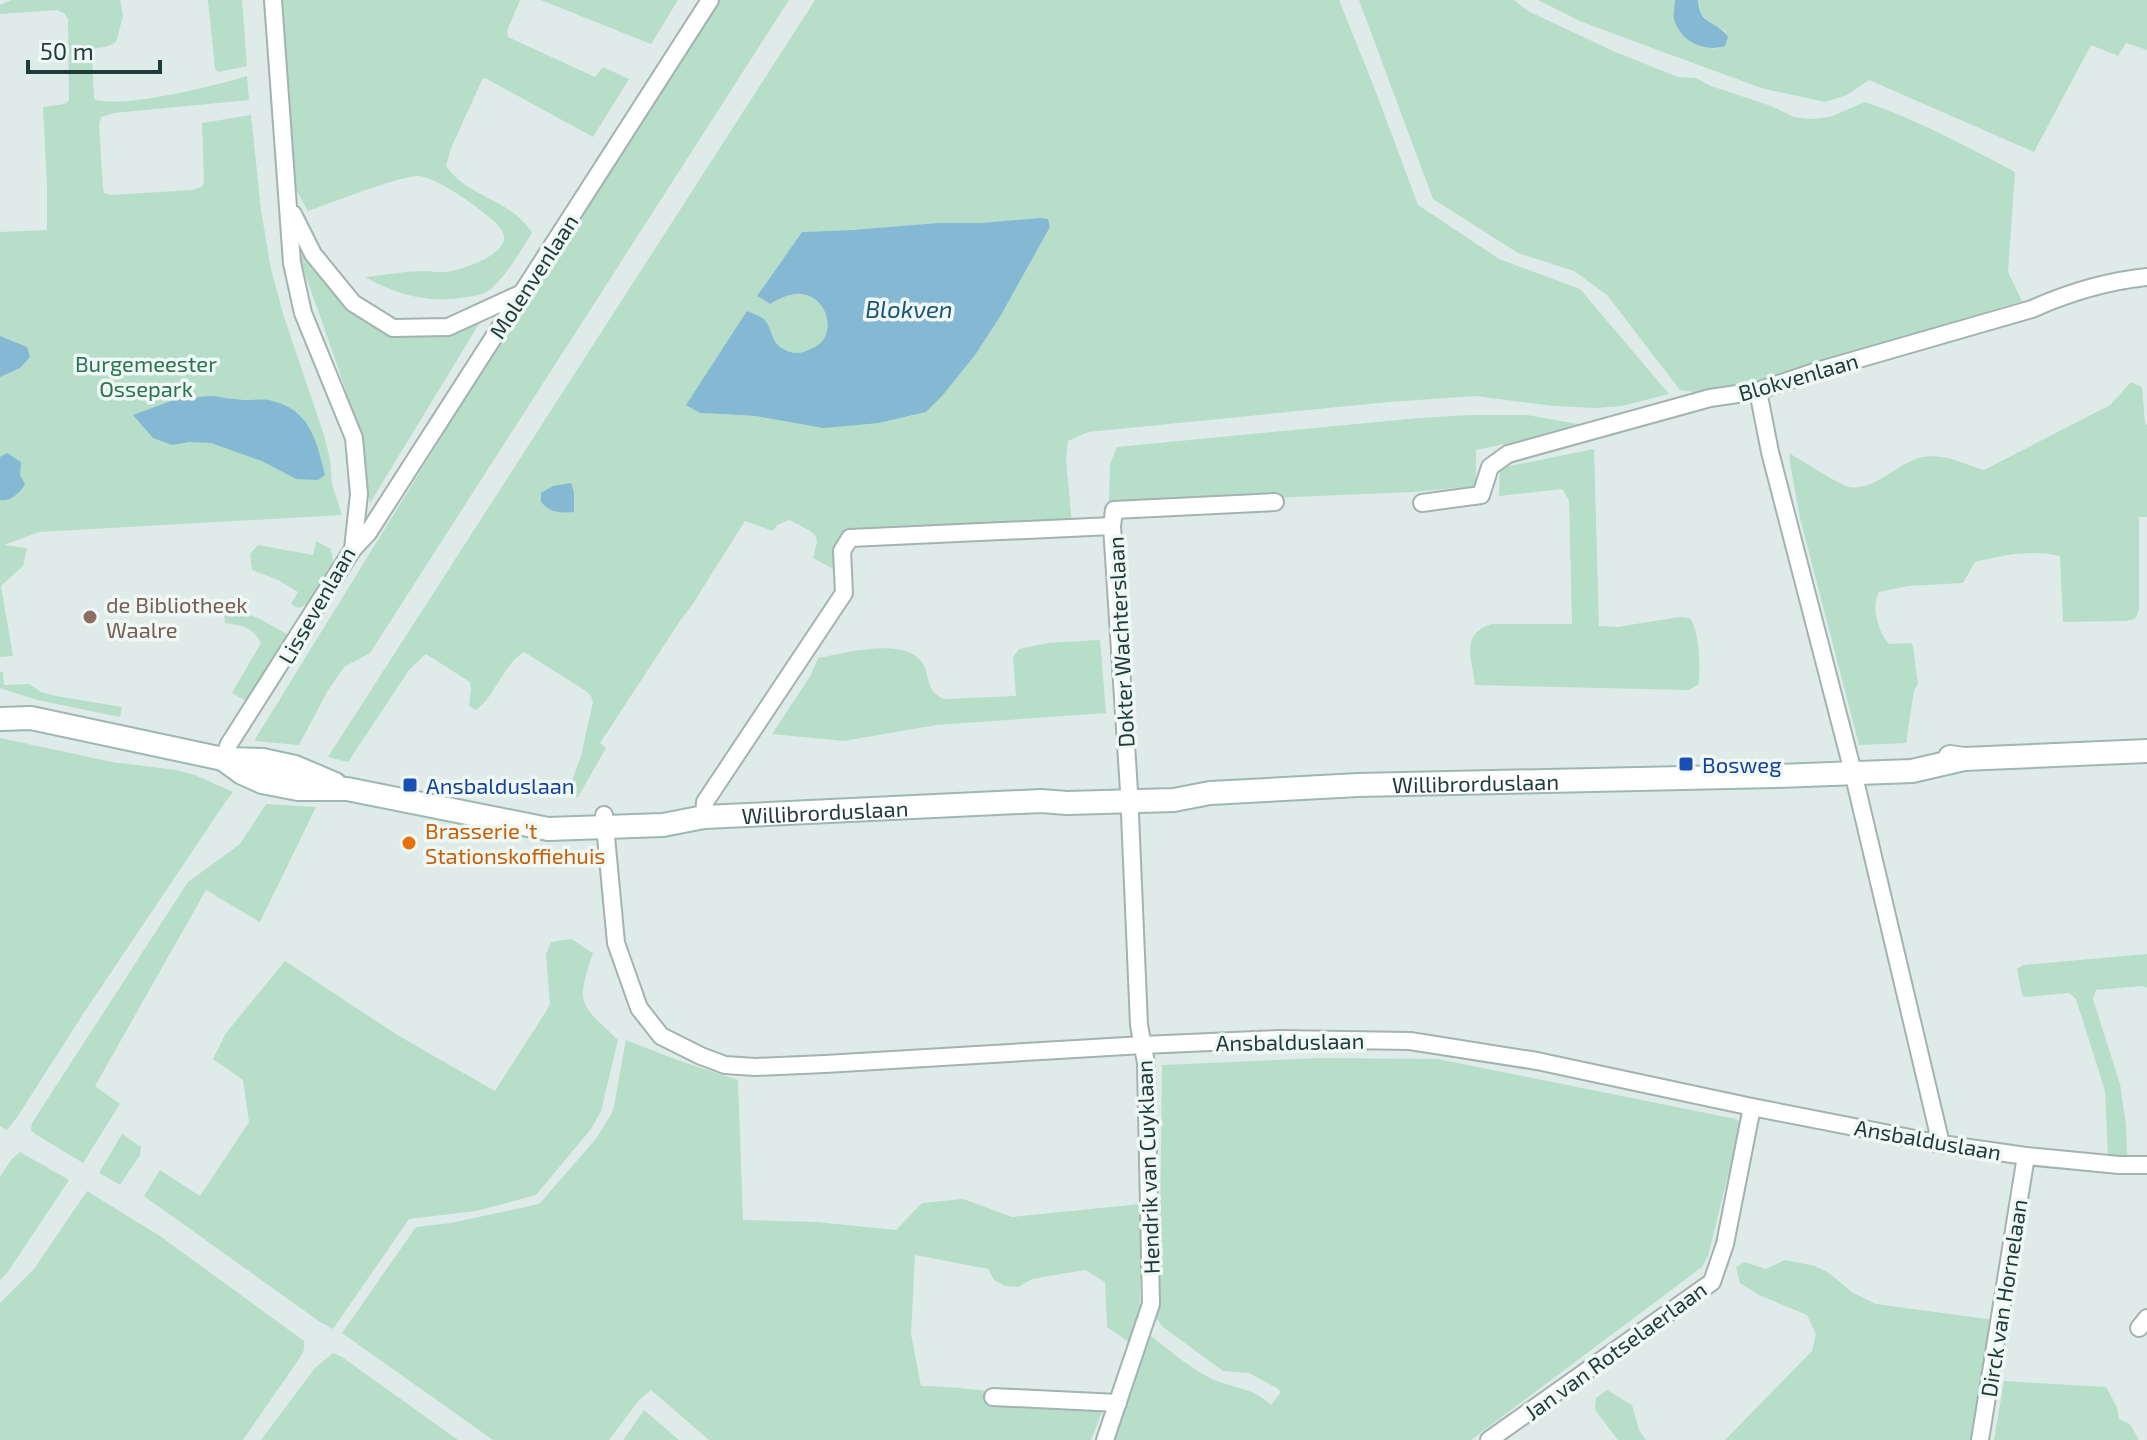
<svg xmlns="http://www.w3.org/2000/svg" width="2147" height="1440" viewBox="0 0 2147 1440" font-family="'Exo 2',sans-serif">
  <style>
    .green { fill: #b7dec9; fill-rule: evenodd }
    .water { fill: #85b8d3 }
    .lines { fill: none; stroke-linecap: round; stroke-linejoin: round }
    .minor-casing { stroke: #a2b3b0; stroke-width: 20 }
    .secondary-casing { stroke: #9eb7b3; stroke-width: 26 }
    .minor { stroke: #fff; stroke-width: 16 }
    .secondary { stroke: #fff; stroke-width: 22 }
    .education-dot { fill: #8d6e63; stroke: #f0f8f5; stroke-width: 3 }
    .transit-dot { fill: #1a4fb4; stroke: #f0f8f5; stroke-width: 3 }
    .food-dot { fill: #e8710a; stroke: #f0f8f5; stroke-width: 3 }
    .labels { text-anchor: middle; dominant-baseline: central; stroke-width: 7; stroke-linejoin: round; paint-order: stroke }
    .street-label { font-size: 22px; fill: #203c3a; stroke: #f0f8f5 }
    .park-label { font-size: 22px; fill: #287454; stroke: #f0f8f5 }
    .education-label { font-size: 22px; fill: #785e54; stroke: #f0f8f5; text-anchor: start }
    .transit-label { font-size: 22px; fill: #164399; stroke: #f0f8f5; text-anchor: start }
    .food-label { font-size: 22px; fill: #c56008; stroke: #f0f8f5; text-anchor: start }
    .water-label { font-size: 24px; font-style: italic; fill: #18577a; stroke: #f0f8f5 }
  </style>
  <rect width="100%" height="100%" fill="#dfebe8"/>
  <!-- green -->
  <g class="green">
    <path d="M11,0H120L123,16L116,42L106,47L96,48L92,52L94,99C119,110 218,85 247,76L249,100L114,113L101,117L99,125L103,188L104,193L111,195L192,190L201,187L204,183L202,123L251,115L261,210L271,269L284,317L324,435L330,459L332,484L342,515L39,532L4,545L27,548L23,566L1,586L13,656L0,657V232L47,230V185L43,107L65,104L69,100L68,19L65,14L57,10L0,14V5Z"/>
    <polygon points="208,0 242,0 247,66 219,72 215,69"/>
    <path d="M265,0H520L507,31L508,37L595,77L603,67L629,79L593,137L485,78L482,80L451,148L446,166C467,197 513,200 532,233C520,251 504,281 486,292C480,295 474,296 467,297C430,304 397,295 365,277C385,275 406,271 426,271C433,271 439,273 445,272C460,271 507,255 504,236C502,226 491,219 484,213C468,200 439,180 420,176C404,174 328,204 308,211C293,185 278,154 274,124C267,83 268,41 265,0Z"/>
    <polygon points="541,0 678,0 651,44"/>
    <polygon points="718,0 789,0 370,653 344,667 327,692 299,745 254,741 511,324"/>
    <path d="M815,0H1339L1374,87L1418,205L1499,259L1580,289L1669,394L1622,406L1596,408L1554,406L1475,396L1389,402L1088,432L1068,441L1066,459L1072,525L861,534L839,572L813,558L817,542L816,536L809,530L789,520L777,525L773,531L745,521L692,605L682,618L600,743L606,748L578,797H566L581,756L593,702L591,696L586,691L524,652C502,666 496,695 476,710L469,706L471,688L470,682L426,654L409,670L348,762L328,757ZM1040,218L1048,220L1050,227L1001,315L926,412L879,423L700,413L747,311C752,313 760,316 764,320C775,332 769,345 790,352C797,354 802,353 808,350C812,348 816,347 819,344C836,330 826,300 806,295C794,291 781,298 770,304L757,296L802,232L851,230L937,223H980Z"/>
    <path d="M1359,0H1514L1528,11L1613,51L1678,77L1696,78L1711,86L1771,106L1794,117L1811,119L1830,117L1865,102C1918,120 1966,146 2015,172L2008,272L2022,301L1715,395L1680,390L1607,295L1574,271L1518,253L1433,199Z"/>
    <path d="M1538,0H1675L1690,41C1703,48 1711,51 1725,46V31C1710,23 1699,18 1698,0H2147V50L2126,43L2118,56L2091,45L2034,152L1869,80L1847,95L1825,102L1761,88L1582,22Z"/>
    <path d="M304,253C356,320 393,362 482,319L370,503C365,485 368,466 363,447C345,383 321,320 299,257Z"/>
    <path d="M2131,382L2142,387L2145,423L2147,425V517H2139V609L2135,619L2126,621L2063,622L2060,556C2033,549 2002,555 1975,562L1963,583L1909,586L1879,592C1871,607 1878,632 1889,644L1911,643L1913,647L1918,684L1914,690L1906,743L1859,745L1800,518L1790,463L1789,453C1801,460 1840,485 1849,487C1877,491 1897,462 1923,457C1944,453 1964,464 1984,470L2110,405Z"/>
    <polygon points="1471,415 1527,415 1589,426 1476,450 1476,486 1412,492 1109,505 1110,464 1117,447 1419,418"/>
    <path d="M1594,449L1599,626L1617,627L1680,617L1690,618C1700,632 1700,666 1699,684L1689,690L1475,685C1472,658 1460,635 1491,624H1572L1569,500L1562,489L1499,496L1500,468Z"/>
    <polygon points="316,541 331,549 334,568 312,603 298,608 291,604 298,592 278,580 252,570 250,554 258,545 313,555"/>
    <path d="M224,611C252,611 264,622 287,634L281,650L248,702L232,693L261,643C251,626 244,626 225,623Z"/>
    <path d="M1100,640L1106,713L936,725L844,741L772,734L811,675L818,658C846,653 912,634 925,668C930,683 928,692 944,699L1016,696L1013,657L1019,649L1048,643Z"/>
    <polygon points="0,672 3,672 4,685 29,684 41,692 56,696 122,707 120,717 37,700 0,688"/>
    <polygon points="0,738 112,762 176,770 195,775 233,792 224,804 83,1014 18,1116 7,1130 0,1126"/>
    <polygon points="266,804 316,807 260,922 206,890 95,1086 120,1104 83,1163 35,1134 31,1130 32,1123 188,882 240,844"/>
    <path d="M571,939L593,953C575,1006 580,1003 618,1040L601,1111L591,1129L536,1195L476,1211L409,1219L333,1329L320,1322L144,1196L160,1170L200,1196L249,1122L243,1080L213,1059L226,1033L285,961L399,1036L495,1091L550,1005L546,954L551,942Z"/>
    <polygon points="2147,954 2147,988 2143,986 2096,990 2093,999 2120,1084 2126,1125 2127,1154 2129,1157 2108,1158 2105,1091 2076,999 2069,993 2025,997 2022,995 2017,969 2023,965"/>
    <path d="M626,1040L677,1060L738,1080L743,1220L817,1222L896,1230L922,1203L963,1199L1012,1217L1141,1204L1140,1314L1130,1343L1107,1327L1105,1282L1085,1270L1032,1279L1018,1287L1005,1286L994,1280L988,1269L915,1255L911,1334L921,1386C982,1387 1042,1399 1102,1412L1091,1440H709L651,1390L639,1400L609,1440H493L342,1333L416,1227L451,1223L539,1204L596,1139L613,1111Z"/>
    <path d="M1321,1058L1438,1059L1736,1119L1741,1123L1708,1256L1702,1267L1471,1440H1112L1151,1336C1169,1350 1188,1366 1208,1377C1229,1388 1254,1387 1271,1405L1281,1392L1277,1388L1249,1373L1223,1371L1163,1327L1155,1317L1159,1306L1162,1065Z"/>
    <polygon points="122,1134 141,1147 140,1155 120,1185 99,1173"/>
    <polygon points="20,1152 69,1180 7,1273 0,1280 0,1177 11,1160"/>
    <polygon points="87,1191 160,1236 304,1341 304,1350 299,1359 243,1440 0,1440 0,1303 34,1269"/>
    <polygon points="1785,1260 1815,1266 1829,1273 1853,1293 1876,1304 1994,1320 1975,1440 1725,1440 1812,1351 1816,1334 1807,1315 1759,1295 1740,1283 1736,1267 1745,1262 1766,1269"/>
    <polygon points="333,1353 342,1357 458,1440 261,1440 315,1368"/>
    <polygon points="2004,1381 2106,1387 2117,1407 2119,1419 2130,1424 2139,1440 1994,1440"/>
    <polygon points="1607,1390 1632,1405 1639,1430 1646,1440 1618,1440 1595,1410 1596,1398"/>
    <polygon points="644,1410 679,1440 623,1440"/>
  </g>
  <!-- water -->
  <g class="water">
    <path d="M1675,0H1698C1699,26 1717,20 1728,37L1725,46C1704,53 1680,41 1674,19C1673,13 1675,6 1675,0Z"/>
    <path d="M1040,218L1048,219L1050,227L1001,315L975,355L942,396L926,412L879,423L823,428L756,416L700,413L686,405L747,311C752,313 760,316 764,319C775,332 769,345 790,352C797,354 802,353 808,350C812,348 816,347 819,344C836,330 826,300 806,295C794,291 781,298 770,304L757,296L802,232L851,230L937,223H980Z"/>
    <polygon points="0,336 27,347 30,357 20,368 0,377"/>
    <path d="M213,396C223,398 233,399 244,400C252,400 261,399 269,400C310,409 316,439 325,475L318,480L296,479L262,461L211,443L189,442L172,445L153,438L133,415L179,398Z"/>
    <path d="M7,453L21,462L20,475L25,484C20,493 10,502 0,500V457Z"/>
    <path d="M571,483L574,492V512C560,513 551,513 541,502V493L553,486Z"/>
  </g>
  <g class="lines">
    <!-- minor casing -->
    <g class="minor-casing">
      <g id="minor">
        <polyline points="293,214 313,254 353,303 393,328 448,327 520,294"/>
        <polyline points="1758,391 1770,452 1853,772 1941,1144"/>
        <path d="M1422,503L1481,495L1490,467L1508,454L1710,398L1758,391L1817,371L2032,309C2068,293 2108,281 2147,277"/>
        <polyline points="353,549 368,533 710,0"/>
        <polyline points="223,759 229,744 353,549 359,494 354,438 303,313 292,263 273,0"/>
        <polyline points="604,815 616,943 639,1008 661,1036 701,1056 725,1065 755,1067 825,1064 1143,1045 1279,1039 1410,1041 1537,1061 1752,1107 1941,1144 2026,1156 2119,1165 2147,1165"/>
        <polyline points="704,817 705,802 844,593 842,551 850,538 1112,526"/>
        <polyline points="2139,1328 2147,1318"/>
        <polyline points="993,1397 1118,1403"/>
        <polyline points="1105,1440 1151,1304 1146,1063 1139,1025 1129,791 1112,526 1114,510 1275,502"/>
        <polyline points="1489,1440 1712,1282 1725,1244 1752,1107"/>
        <polyline points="1980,1440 2026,1156"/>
      </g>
    </g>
    <!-- secondary casing -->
    <g class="secondary-casing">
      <g id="secondary">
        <polyline points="0,719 31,718 223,759 263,760 295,767 335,784"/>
        <polyline points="1950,757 1964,759 2147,751"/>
        <path id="s1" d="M223,759L242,773L262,782L298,789H347L548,829L663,825L704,817L1041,801L1067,803L1174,800L1210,793L1358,785L1775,776L1912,771L1964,759"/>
      </g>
    </g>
    <!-- minor -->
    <use href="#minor" class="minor"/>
    <!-- secondary -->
    <use href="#secondary" class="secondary"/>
  </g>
  <!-- markers -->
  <circle class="education-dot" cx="90" cy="617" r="8"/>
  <g class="transit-dot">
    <rect x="1678" y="756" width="16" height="16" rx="4"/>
    <rect x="402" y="777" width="16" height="16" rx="4"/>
  </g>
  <circle class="food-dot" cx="409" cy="843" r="8"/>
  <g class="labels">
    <!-- street labels -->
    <g class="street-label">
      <text transform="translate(533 276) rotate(-57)">Molenvenlaan</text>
      <text transform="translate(1798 376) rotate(-16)">Blokvenlaan</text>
      <text transform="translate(316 605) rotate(-60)">Lissevenlaan</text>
      <text transform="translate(1120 642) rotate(-93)">Dokter Wachterslaan</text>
      <text stroke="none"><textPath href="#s1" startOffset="1266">Willibrorduslaan</textPath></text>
      <text stroke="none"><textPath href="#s1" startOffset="614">Willibrorduslaan</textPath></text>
      <text transform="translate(1290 1041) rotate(-1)">Ansbalduslaan</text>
      <text transform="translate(1928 1139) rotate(10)">Ansbalduslaan</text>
      <text transform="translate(1147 1167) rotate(-92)">Hendrik van Cuyklaan</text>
      <text transform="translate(2003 1298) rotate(-81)">Dirck van Hornelaan</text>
      <text transform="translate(1615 1350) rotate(-36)">Jan van Rotselaerlaan</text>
    </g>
    <!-- park labels -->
    <g class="park-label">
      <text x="146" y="363">Burgemeester<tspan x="146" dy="25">Ossepark</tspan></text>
    </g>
    <!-- education labels -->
    <g class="education-label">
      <text x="106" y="604">de Bibliotheek<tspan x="106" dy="25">Waalre</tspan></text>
    </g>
    <!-- transit labels -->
    <g class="transit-label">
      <text x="1702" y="764">Bosweg</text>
      <text x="426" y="785">Ansbalduslaan</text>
    </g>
    <!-- food labels -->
    <g class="food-label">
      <text x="425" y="830">Brasserie 't<tspan x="425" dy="25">Stationskoffiehuis</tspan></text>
    </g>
    <!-- water labels -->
    <g class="water-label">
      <text x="909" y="308">Blokven</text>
    </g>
  </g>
  <!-- scale -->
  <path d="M28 60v12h132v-12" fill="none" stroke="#203c3a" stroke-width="4"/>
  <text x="40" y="60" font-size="24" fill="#203c3a" stroke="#f0f8f5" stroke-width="6" paint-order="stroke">50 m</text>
</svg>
